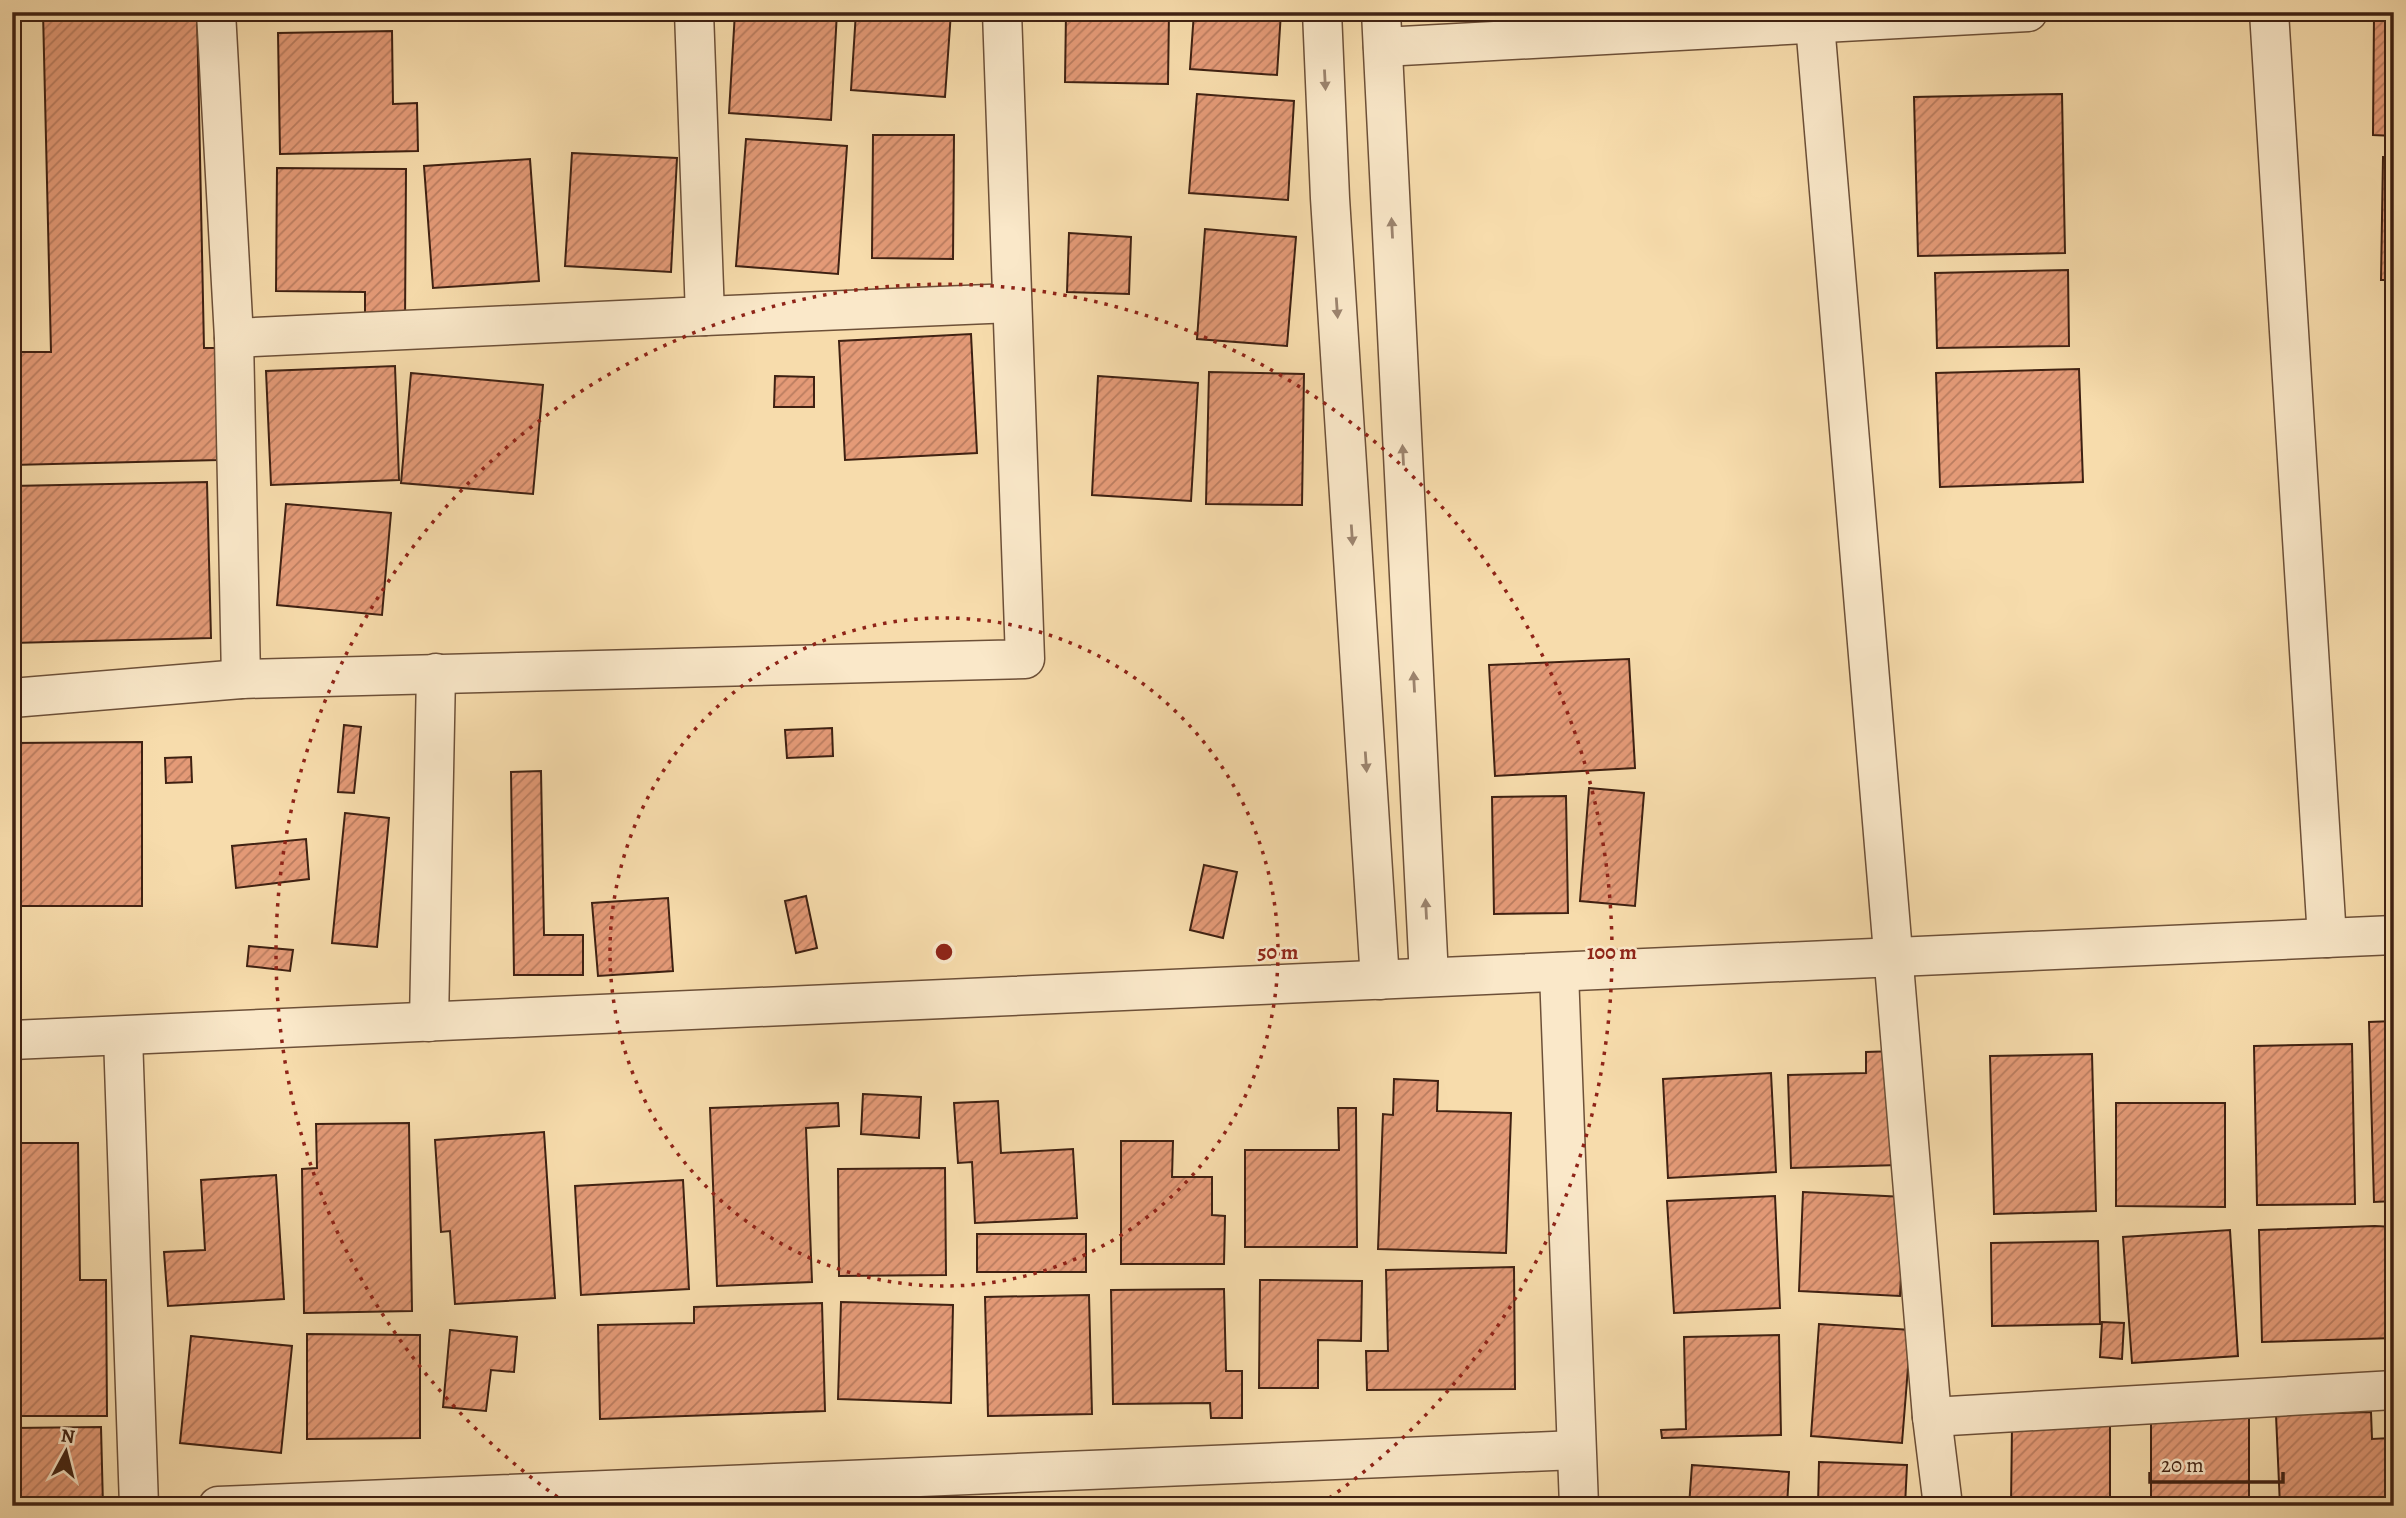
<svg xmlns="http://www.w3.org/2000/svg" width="2406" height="1518" viewBox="0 0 2406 1518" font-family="Alegreya,serif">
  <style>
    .building { fill: url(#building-hatch); stroke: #3f2112; stroke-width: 2 }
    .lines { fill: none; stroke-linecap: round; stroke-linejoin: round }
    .minor-casing { stroke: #6d5038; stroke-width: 41 }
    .minor { stroke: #fae8c9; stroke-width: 38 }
    .oneway { fill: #9c846e }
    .ring { fill: none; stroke: #8f2418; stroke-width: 3.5; stroke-dasharray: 3.5 7 }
    .centre { fill: #8f2418; stroke: #fae8c9; stroke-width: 3.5 }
    .ring-label { font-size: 21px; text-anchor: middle; font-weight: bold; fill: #8f2418; stroke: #fae8c9; stroke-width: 5; stroke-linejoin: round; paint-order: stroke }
  </style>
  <defs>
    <pattern id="building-hatch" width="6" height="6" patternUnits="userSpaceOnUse" patternTransform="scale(1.75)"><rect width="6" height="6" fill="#e49a77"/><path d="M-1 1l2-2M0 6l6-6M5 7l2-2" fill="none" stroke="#ba7d60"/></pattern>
  </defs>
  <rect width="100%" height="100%" fill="#f7dcac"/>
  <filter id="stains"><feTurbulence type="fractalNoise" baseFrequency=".00286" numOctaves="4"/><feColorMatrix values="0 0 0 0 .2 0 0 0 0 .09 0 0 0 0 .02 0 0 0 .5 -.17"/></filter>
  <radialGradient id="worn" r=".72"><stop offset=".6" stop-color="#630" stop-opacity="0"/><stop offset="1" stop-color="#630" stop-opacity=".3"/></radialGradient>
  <!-- building -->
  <g class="building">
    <polygon points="12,12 15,122 12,122"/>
    <polygon points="43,12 197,12 204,348 217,348 219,460 12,465 12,352 51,352"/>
    <polygon points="735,12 837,12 831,120 729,113"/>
    <polygon points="856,12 951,12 945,97 851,90"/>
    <polygon points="1066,12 1169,12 1168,84 1065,82"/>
    <polygon points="1194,12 1281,12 1277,75 1190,69"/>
    <polygon points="2374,15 2394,16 2394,136 2373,135"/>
    <polygon points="392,31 393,104 417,103 418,151 280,154 278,33"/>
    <polygon points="1197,94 1294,101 1288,200 1189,193"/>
    <polygon points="2062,94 2065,253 1918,256 1914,97"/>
    <polygon points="873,135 954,135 953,259 872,258"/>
    <polygon points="746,139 847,146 838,274 736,266"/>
    <polygon points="572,153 677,158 671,272 565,266"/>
    <polygon points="2383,157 2394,158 2394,280 2381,280"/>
    <polygon points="530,159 539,281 433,288 424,166"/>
    <polygon points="277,168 406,169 405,326 365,326 365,292 276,291"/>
    <polygon points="1205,229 1296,237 1287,346 1197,339"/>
    <polygon points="1069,233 1131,237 1129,294 1067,292"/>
    <polygon points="2068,270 2069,346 1937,348 1935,273"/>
    <polygon points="971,334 977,453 845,460 839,341"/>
    <polygon points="395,366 399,480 271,485 266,371"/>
    <polygon points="2079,369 2083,482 1940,487 1936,373"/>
    <polygon points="1209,372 1304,374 1302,505 1206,504"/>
    <polygon points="411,373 543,385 533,494 401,483"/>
    <polygon points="775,376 814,377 814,407 774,407"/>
    <polygon points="1098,376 1198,383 1191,501 1092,495"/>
    <polygon points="207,482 211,638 12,643 12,486"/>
    <polygon points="286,504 391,513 382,615 277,605"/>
    <polygon points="1629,659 1635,768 1495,776 1489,665"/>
    <polygon points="344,725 361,727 354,793 338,792"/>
    <polygon points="832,728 833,756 787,758 785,730"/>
    <polygon points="2391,736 2394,736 2394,867 2393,867"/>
    <polygon points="142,742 142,906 12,906 12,743"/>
    <polygon points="191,757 192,782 166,783 165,758"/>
    <polygon points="541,771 544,935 583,935 583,975 514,975 511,772"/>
    <polygon points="1589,788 1644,793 1635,906 1580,901"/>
    <polygon points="1566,796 1568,913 1494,914 1492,797"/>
    <polygon points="345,813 389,818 377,947 332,943"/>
    <polygon points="306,839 309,879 236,888 232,846"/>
    <polygon points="1204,865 1237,872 1223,938 1190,930"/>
    <polygon points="806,896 817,948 796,953 785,901"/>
    <polygon points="668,898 673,971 598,976 592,903"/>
    <polygon points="249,946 293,950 290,971 247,966"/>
    <polygon points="2394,1021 2394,1201 2374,1202 2369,1022"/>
    <polygon points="2352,1044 2355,1204 2257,1205 2254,1046"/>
    <polygon points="1896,1051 1899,1165 1791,1168 1788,1075 1866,1073 1866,1052"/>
    <polygon points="2092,1054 2096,1211 1994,1214 1990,1056"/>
    <polygon points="1771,1073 1776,1172 1668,1178 1663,1079"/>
    <polygon points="1394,1079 1438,1081 1437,1111 1511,1113 1506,1253 1378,1249 1383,1114 1393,1115"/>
    <polygon points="863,1094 921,1097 919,1138 861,1134"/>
    <polygon points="998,1101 1001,1153 1073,1149 1077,1218 975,1223 972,1162 958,1163 954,1103"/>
    <polygon points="838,1103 839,1126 806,1128 812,1282 717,1286 710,1108"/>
    <polygon points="2116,1103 2225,1103 2225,1207 2116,1206"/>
    <polygon points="1338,1108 1356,1108 1357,1247 1245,1247 1245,1150 1339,1150"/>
    <polygon points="409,1123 412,1311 304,1313 302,1169 317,1168 316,1124"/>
    <polygon points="544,1132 555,1298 455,1304 450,1231 441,1232 435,1140"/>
    <polygon points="1121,1141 1173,1141 1172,1177 1212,1177 1212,1215 1225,1216 1224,1264 1121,1264"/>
    <polygon points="12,1143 78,1143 80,1280 106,1280 107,1416 12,1416"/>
    <polygon points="945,1168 946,1275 839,1276 838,1169"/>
    <polygon points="276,1175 284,1299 168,1306 164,1252 205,1250 201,1180"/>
    <polygon points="683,1180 689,1289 581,1295 575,1186"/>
    <polygon points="1803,1192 1905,1197 1900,1296 1799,1291"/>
    <polygon points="1775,1196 1780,1308 1674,1313 1667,1201"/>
    <polygon points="2375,1226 2394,1227 2394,1338 2262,1342 2259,1230"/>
    <polygon points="2230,1230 2238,1356 2132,1363 2123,1237"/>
    <rect x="977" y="1234" width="109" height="38"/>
    <polygon points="2098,1241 2100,1324 1992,1326 1991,1243"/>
    <polygon points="1514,1267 1515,1389 1367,1390 1366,1351 1388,1351 1386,1270"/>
    <polygon points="1260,1280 1362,1281 1361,1341 1318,1340 1318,1388 1259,1388"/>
    <polygon points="1224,1289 1226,1371 1242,1371 1242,1418 1211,1418 1210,1403 1113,1404 1111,1290"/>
    <polygon points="1089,1295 1092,1414 988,1416 985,1297"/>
    <polygon points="841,1302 953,1305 951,1403 838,1399"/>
    <polygon points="822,1303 825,1411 600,1419 598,1325 694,1323 694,1307"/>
    <polygon points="2102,1322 2124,1323 2122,1359 2100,1357"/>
    <polygon points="1819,1324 1911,1330 1902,1443 1811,1436"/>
    <polygon points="450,1330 517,1337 514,1372 491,1370 486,1411 443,1407"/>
    <polygon points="307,1334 420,1335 420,1438 307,1439"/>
    <polygon points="1779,1335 1781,1435 1662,1438 1661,1430 1686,1429 1684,1337"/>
    <polygon points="191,1336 292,1346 281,1453 180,1443"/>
    <polygon points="2371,1412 2372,1439 2390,1438 2392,1506 2280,1506 2276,1415"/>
    <rect x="2151" y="1414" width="98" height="92"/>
    <polygon points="2012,1426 2110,1426 2110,1506 2011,1506"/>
    <polygon points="101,1427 103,1506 12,1506 12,1428"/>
    <polygon points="1819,1462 1907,1465 1905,1506 1818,1506"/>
    <polygon points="1692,1465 1789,1472 1787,1506 1689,1506"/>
  </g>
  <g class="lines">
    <!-- minor casing -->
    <g class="minor-casing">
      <g id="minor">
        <polyline points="216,12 234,338 241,679"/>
        <polyline points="1322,12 1330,198 1380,980"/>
        <polyline points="1381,12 1429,977"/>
        <polyline points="2269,12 2327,938"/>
        <polyline points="1815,24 1932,1417 1943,1506"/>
        <polyline points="1383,47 2028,12"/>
        <polyline points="705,316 1012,303"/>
        <polyline points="234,338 705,316 694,12"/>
        <polyline points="12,698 241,679 1025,659 1002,12"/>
        <polyline points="1559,972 1579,1506"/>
        <polyline points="429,1022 436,673"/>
        <polyline points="123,1036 139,1506"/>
        <polyline points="12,1040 2394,935"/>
        <polyline points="1932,1417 2394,1390"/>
        <polyline points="218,1506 1576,1450"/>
      </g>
    </g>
    <!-- minor -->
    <use href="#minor" class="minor"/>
  </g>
  <!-- one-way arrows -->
  <defs><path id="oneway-solid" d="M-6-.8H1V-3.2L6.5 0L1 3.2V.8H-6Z" transform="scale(1.75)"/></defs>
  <g class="oneway">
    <use href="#oneway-solid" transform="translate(1325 80) rotate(87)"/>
    <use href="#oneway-solid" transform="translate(1392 228) rotate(-93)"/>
    <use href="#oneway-solid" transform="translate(1337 308) rotate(86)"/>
    <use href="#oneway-solid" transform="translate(1403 455) rotate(-93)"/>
    <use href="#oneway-solid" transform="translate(1352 535) rotate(86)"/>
    <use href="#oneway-solid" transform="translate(1414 682) rotate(-93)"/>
    <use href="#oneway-solid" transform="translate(1366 762) rotate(86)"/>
    <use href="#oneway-solid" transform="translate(1426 909) rotate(-93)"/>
  </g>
  <!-- distance rings -->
  <g class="ring">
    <circle cx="944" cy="952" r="334"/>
    <path d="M566 1503A668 668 0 1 1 1322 1503"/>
  </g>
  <circle cx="944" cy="952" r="10" class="centre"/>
  <g class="ring-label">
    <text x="1278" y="959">50 m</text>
    <text x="1612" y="959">100 m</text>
  </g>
  <!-- margin -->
  <rect width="2406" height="1518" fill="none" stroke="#f7dcac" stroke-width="42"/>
  <rect x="14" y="14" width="2378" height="1490" fill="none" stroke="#3f2112" stroke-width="3.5"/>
  <rect x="21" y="21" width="2364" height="1476" fill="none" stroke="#3f2112" stroke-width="2"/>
  <!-- north arrow -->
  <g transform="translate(66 1452) rotate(7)" stroke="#fae8c9" stroke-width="5" paint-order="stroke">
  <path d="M0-5L12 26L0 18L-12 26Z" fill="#3f2112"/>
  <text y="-10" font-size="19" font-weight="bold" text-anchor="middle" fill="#3f2112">N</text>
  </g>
  <!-- scale -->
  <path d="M2150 1472v10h133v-10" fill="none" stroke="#3f2112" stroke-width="3.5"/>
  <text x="2161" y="1472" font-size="21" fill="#3f2112" stroke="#fae8c9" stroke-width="5" paint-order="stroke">20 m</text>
  <rect width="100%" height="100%" filter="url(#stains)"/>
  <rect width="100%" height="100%" fill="url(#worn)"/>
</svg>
